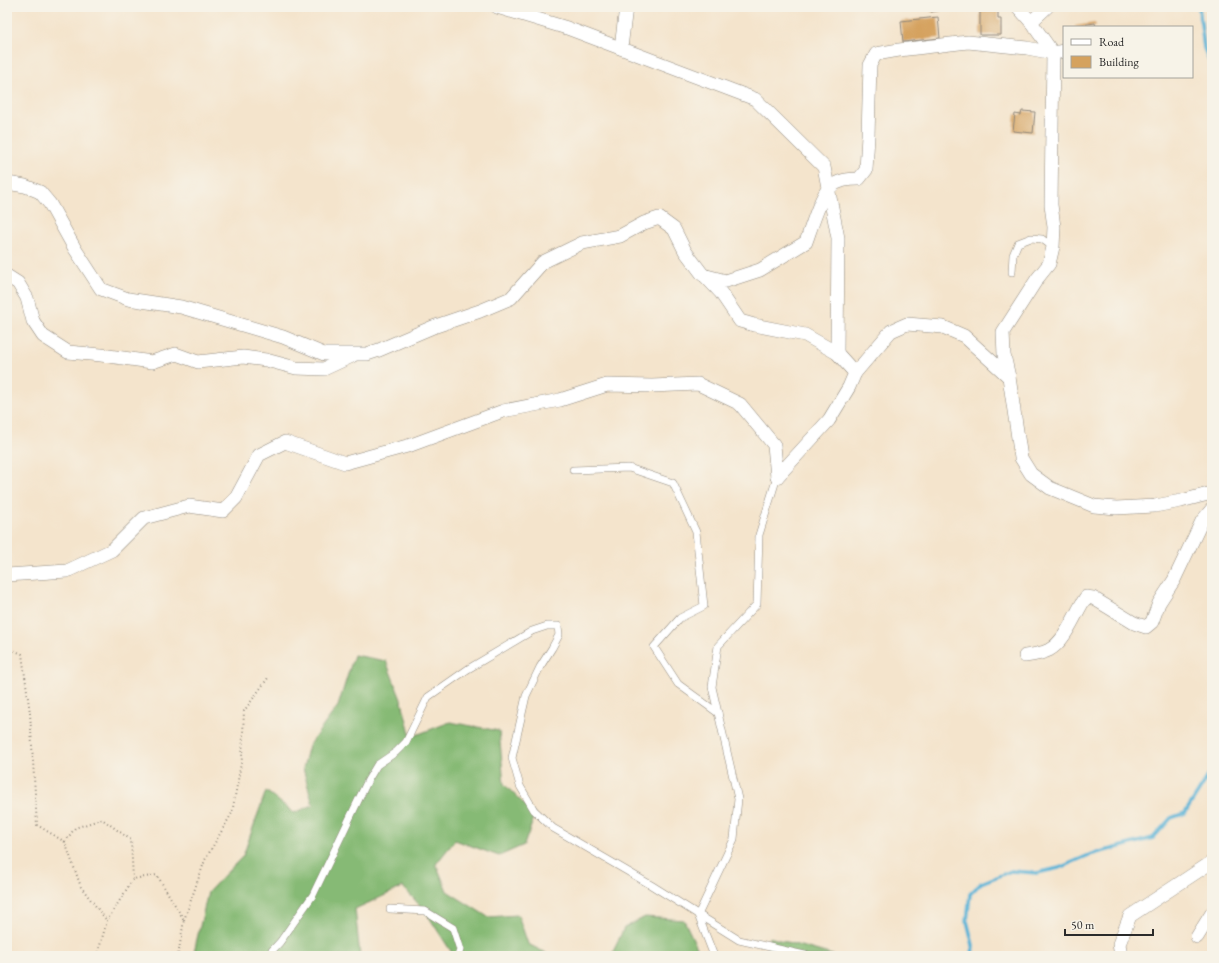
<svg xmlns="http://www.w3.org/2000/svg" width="1219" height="963" viewBox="0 0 1219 963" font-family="'EB Garamond',serif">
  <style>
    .forest { fill: #86ba75; stroke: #587250 }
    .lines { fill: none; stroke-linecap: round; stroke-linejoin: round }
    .stream { stroke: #59b3d7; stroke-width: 3.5 }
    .building { fill: #d5a25e }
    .service-casing { stroke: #90887c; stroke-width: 8 }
    .minor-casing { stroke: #90887c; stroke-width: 14 }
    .path { stroke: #90887c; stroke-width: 2; stroke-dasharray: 1 3; stroke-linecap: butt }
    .service { stroke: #fff; stroke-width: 7 }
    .minor { stroke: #fff; stroke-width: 13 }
  </style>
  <rect width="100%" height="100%" fill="#f7f3e8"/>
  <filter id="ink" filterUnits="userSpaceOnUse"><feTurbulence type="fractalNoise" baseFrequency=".025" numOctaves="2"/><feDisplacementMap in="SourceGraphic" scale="8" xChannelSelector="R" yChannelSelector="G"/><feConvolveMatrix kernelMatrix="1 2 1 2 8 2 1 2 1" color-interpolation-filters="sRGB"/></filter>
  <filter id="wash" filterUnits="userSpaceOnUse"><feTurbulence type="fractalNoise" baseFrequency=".012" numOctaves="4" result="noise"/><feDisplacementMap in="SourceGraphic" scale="16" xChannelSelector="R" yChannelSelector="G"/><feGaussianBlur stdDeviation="0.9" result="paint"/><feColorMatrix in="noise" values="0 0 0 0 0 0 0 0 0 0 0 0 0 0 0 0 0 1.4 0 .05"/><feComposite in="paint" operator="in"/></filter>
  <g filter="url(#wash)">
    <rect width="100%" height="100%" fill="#f4e4cc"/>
    <!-- forest -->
    <g class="forest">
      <polygon points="354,655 386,661 402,702 411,737 450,722 499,731 504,784 535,815 524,845 499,856 455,840 436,864 447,891 488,917 518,915 528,944 546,953 548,956 454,956 425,911 403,887 355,909 360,956 193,956 208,892 243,856 266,791 294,813 313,805 303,768 309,745 338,706"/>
      <polygon points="645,917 684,920 701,956 611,956 624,928"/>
      <polygon points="769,937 836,956 767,956"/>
    </g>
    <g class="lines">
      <!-- stream -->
      <g class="stream">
        <polyline points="1199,7 1204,48 1212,68"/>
        <polyline points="972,956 973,945 967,921 970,894 981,883 1011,871 1037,873 1059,868 1089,855 1153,838 1171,818 1185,813 1212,770"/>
      </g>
    </g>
    <g id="blocks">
      <!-- building -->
      <g class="building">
        <polygon points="930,7 954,7 954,8 931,12"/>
        <polygon points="980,10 998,10 998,19 1001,19 1001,35 980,35"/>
        <polygon points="938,17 940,38 903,42 901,21"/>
        <polygon points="1095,23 1096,27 1075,27 1075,26"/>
        <polygon points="1022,111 1035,112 1033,133 1013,131 1015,114 1021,115"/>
      </g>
    </g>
  </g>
  <g filter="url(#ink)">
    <use href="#blocks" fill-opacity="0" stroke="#90887c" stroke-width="1"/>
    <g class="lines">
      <!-- service casing -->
      <g class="service-casing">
        <g id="service">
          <polyline points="1012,272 1013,255 1018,243 1031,238 1042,239 1053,247"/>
          <polyline points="573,470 629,468 673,483 696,532 704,606 680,618 654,647 678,684 718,713"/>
          <polyline points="390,909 425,911 453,928 460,950 458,956"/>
          <polyline points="267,956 280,942 313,895 368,780 377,765 396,752 406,742 428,697 468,669 532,631 547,626 558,626 559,635 552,648 540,667 526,696 512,758 520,786 534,810 553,828 651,885 739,940 809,956"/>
          <polyline points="714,956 698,915 734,839 738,799 712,687 718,646 757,604 759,535 777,477"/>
        </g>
      </g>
      <!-- minor casing -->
      <g class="minor-casing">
        <g id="minor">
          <polyline points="497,7 567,28 755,99 824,167 838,238 837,353"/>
          <polyline points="1018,7 1031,22 1053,53 1051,205 1054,227 1053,247 1049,264 1037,279 1003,332 1004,355 1009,377 1021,458 1031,474 1050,488 1094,506 1116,508 1155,506 1181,501 1212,493"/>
          <polyline points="1031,22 1047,7"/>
          <polyline points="621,48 626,7"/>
          <path d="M7,183L25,186L40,192L50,204L75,249L101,289L128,299L181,307L283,337L324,354H367L379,350L433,327L480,311L511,298L543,262L582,243L620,236L644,223L659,218L674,229L685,251L703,275L726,281L760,270L806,242C810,231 821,195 829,188C838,180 848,179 859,179L866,170L868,136L870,65L876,54L899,50L968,42L1027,48L1053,53L1064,51"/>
          <polyline points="704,275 721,293 740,321 754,325 805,335 837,353 855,373 849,387 829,420 777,477"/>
          <polyline points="7,276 18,283 27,298 33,321 43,336 68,352 101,355 152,362 176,354 198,362 243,357 266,360 296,368 324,369 352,356"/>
          <polyline points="855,373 891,331 907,324 943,327 964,336 1009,377"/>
          <polyline points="7,575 67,571 112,550 144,518 189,506 223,511 236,498 259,455 285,442 345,463 411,445 503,411 560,400 607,385 652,386 698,384 740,404 774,445 777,477"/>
          <path d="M1025,656C1033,655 1041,654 1049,650C1066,641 1075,613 1086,597L1093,598L1134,623L1146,627L1152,622L1159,603L1174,580L1202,521L1212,509"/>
          <polyline points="1197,937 1212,913"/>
          <polyline points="1121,956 1119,944 1130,916 1212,862"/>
        </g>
      </g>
      <!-- path -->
      <g class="path">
        <polyline points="7,647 22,654 30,713 37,825 65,842 81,887 107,921"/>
        <polyline points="65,842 75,828 102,819 131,840 133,879"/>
        <polyline points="184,920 205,860 232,813 242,758 244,711 268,678"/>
        <polyline points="97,956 107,921 133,879 157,875 184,920 178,956"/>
      </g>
      <!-- service -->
      <use href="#service" class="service"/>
      <!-- minor -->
      <use href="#minor" class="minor"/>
    </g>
  </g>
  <!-- margin -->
  <rect width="1219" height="963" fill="none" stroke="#f7f3e8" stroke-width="24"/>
  <!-- legend -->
  <rect x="1063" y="26" width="130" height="52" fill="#f7f3e8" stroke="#a5a39c"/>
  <rect x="1071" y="39" width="20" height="6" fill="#ffffff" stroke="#a5a39c"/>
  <text x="1099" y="46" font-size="12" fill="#2b2b2b">Road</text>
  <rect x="1071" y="56" width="20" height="12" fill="#d5a25e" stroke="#a5a39c"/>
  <text x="1099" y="66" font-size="12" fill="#2b2b2b">Building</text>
  <!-- scale -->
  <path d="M1065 929v6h88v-6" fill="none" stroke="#2b2b2b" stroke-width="2"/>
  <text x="1071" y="929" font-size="12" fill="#2b2b2b" stroke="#f7f3e8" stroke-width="3" paint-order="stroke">50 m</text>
</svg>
